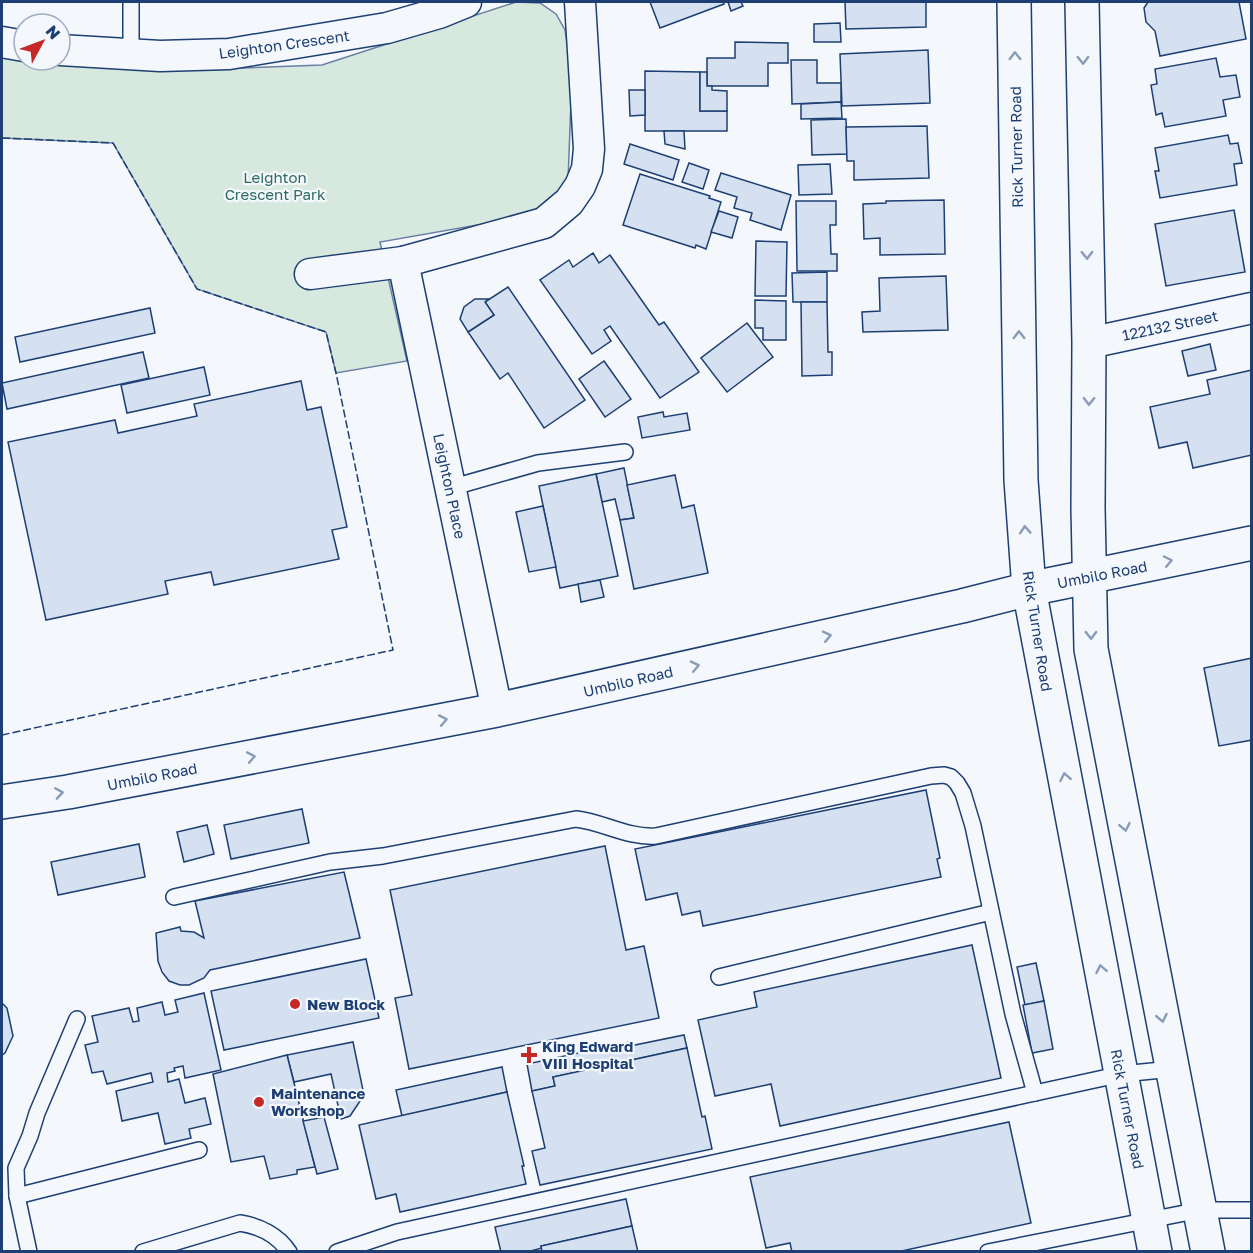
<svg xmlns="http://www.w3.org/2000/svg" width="1253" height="1253" viewBox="0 0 1253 1253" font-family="'Golos Text',sans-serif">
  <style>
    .green { fill: #d7e8df; stroke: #687fa3; stroke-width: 1.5 }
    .building { fill: #d5e0f0; stroke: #1d3f73; stroke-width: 1.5 }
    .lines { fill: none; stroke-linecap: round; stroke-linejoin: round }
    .service-casing { stroke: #1d3f73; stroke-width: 18 }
    .minor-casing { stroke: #1d3f73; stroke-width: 33 }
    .secondary-casing { stroke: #1d3f73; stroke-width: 36 }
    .service { stroke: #f4f7fb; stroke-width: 15 }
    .minor { stroke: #f4f7fb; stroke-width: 30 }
    .secondary { stroke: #f4f7fb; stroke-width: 33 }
    .fence { stroke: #1d3f73; stroke-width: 1.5; stroke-dasharray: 8 3; stroke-linecap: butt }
    .oneway { stroke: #889bb7 }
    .poi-dot { fill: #c62828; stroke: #f4f7fb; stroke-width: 2 }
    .labels { text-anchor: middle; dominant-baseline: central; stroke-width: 4.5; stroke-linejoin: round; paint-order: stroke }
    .street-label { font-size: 15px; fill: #1d3f73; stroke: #f4f7fb }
    .park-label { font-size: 15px; fill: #2c6c60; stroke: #f4f7fb }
    .poi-label { font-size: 15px; font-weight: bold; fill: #1d3f73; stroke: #f4f7fb; text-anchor: start }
  </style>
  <rect width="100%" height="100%" fill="#f4f7fb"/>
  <!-- green -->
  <polygon class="green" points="516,2 540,3 556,14 565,30 572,75 568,180 555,200 535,215 380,242 407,361 336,373 326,332 197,289 113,143 2,138 2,51 24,60 47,60 158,71 322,65"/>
  <!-- building -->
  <g class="building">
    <polygon points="650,2 723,2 724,4 660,28"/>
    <polygon points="728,2 741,2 743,6 731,11"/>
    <polygon points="845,2 926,2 926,27 846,29"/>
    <polygon points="1148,2 1239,2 1246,39 1160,56 1155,31 1146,22 1144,8"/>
    <polygon points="840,23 841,42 814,42 814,24"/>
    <polygon points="735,42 788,43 788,63 768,63 768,86 707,86 707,58 735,58"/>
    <polygon points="928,50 930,103 842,106 840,54"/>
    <polygon points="1216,58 1220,77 1236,75 1240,97 1223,100 1226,116 1165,127 1162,113 1156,115 1151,85 1157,84 1155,69"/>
    <polygon points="791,60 817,60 817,83 841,83 841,102 792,104"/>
    <polygon points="645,71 700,72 700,111 727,111 727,131 645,131"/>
    <polygon points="700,72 707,72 707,86 712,86 712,90 727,91 727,111 700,111"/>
    <polygon points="629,90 645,90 645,115 630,116"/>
    <polygon points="841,102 842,118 801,119 801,104"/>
    <polygon points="846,119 847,154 812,155 811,120"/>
    <polygon points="927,126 929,178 854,180 854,161 847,161 846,127"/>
    <polygon points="664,131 684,131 685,149 665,144"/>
    <polygon points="1228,135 1230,144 1238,143 1242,163 1234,164 1237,185 1160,198 1155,171 1159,171 1155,148"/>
    <polygon points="630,144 679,160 673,180 624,164"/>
    <polygon points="689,163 709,170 703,189 682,182"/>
    <polygon points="830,164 832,194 799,195 798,165"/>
    <polygon points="721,173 791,195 781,230 750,220 752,213 734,208 737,197 715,190"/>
    <polygon points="640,174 710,196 709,198 721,202 706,249 696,245 695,248 623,225"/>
    <polygon points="944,200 945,254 880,255 880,238 864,239 863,204 886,203 886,201"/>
    <polygon points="796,201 836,201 836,225 830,225 831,254 837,254 837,271 797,271"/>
    <polygon points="1234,210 1245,272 1166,286 1155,224"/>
    <polygon points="719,211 738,217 732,238 711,232"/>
    <polygon points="756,241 787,242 786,296 755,296"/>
    <polygon points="593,253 599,263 610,255 659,325 664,322 699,372 660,398 610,326 604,330 611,341 592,354 540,280 569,260 573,267"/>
    <polygon points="827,272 827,302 793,302 792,273"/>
    <polygon points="946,276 948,330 863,332 862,312 880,311 879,278"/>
    <polygon points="508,287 585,400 544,428 508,373 500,379 468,332 494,315 485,302"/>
    <polygon points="475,299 489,299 485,302 494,315 468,332 460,319 464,307"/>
    <polygon points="755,300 786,301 786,340 763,340 763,328 755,328"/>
    <polygon points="801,302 827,302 828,352 832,352 832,375 802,376"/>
    <polygon points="150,308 155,333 20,362 15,337"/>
    <polygon points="747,323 773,357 727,392 701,358"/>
    <polygon points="1210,344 1216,370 1188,376 1182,351"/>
    <polygon points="143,352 149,378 7,409 2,383"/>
    <polygon points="604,361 631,399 605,417 579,379"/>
    <polygon points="204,367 210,395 127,413 121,385"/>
    <polygon points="1252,370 1252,455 1193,468 1187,442 1159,448 1150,407 1210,394 1207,380"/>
    <polygon points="301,381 307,410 321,407 347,527 332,530 339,559 214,585 211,572 165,581 168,594 46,620 8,442 115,420 118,433 197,416 194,404"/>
    <polygon points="663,412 664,417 687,413 690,430 642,438 638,417"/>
    <polygon points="624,468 634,518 620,520 615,499 602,502 596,474"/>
    <polygon points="596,474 618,576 560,588 539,486"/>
    <polygon points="675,475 682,508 694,505 708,573 634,589 620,520 634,518 627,485"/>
    <polygon points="543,506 556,567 529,572 516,512"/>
    <polygon points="600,580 604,597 581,602 578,584"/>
    <polygon points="1252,658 1252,740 1219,746 1204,668"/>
    <polygon points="926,790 940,858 937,859 941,877 703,926 700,911 682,915 677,893 646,900 635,849"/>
    <polygon points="302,809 309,843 231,859 224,825"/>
    <polygon points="207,825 214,854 184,862 177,832"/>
    <polygon points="139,844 145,877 58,895 51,862"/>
    <polygon points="605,846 626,950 644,946 659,1018 409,1069 395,998 412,995 390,890"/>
    <polygon points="344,872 360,938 210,970 204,978 189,985 180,985 169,981 162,972 158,961 156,933 180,927 181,931 194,932 204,938 195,901"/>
    <polygon points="972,945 1001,1078 780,1126 771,1084 715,1096 698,1020 757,1007 754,992"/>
    <polygon points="366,959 379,1018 224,1050 211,991"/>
    <polygon points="1036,963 1044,1001 1025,1005 1017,967"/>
    <polygon points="204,993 221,1070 185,1078 183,1066 174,1068 175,1071 167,1073 168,1082 179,1079 185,1103 205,1098 211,1124 189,1129 191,1138 165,1144 158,1113 122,1121 116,1091 153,1082 151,1073 107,1084 103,1071 92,1073 85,1045 98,1042 92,1016 129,1008 133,1022 139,1021 137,1008 162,1002 165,1015 178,1012 175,1000"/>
    <polygon points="1044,1001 1053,1049 1032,1053 1023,1005"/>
    <polygon points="2,1003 7,1008 13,1036 5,1053 2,1055"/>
    <polygon points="684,1035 687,1048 553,1077 555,1086 532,1091 527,1064 630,1042 630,1046"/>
    <polygon points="353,1042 364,1095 350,1116 341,1119 331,1074 294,1082 287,1055"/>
    <polygon points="687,1048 702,1117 705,1116 712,1149 540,1185 532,1151 545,1148 532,1091 555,1086 553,1077"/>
    <polygon points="287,1055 315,1167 297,1170 297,1174 270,1179 264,1156 231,1162 213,1074"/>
    <polygon points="502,1067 507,1092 402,1116 396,1090"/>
    <polygon points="507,1092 524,1166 522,1166 526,1184 400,1212 396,1194 376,1199 359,1125"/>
    <polygon points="324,1117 338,1169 317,1174 303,1121"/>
    <polygon points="1009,1122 1031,1223 897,1252 792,1252 790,1243 766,1248 750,1177"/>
    <polygon points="626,1199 632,1226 541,1246 542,1248 527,1252 501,1252 495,1227"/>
    <polygon points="632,1226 638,1252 542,1252 541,1246"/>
  </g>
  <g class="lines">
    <!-- service casing -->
    <g class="service-casing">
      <g id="service">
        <polyline points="131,55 131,2"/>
        <polyline points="450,488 538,463 625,452"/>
        <path d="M174,897L330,862L383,856L576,819C603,822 628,838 656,836L931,776L944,775L951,777L957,783L963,793L973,826L1013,1014L1035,1093"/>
        <polyline points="719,977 991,912"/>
        <polyline points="17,1196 199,1150"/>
        <polyline points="29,1252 17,1196 16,1168 30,1136 37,1113 77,1019"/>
        <path d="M143,1252L240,1223C259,1226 278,1235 289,1252"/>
        <polyline points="337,1252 397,1232 1122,1074 1172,1069"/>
        <polyline points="988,1252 1200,1210 1252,1210"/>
      </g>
    </g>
    <!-- minor casing -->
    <g class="minor-casing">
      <g id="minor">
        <polyline points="2,42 24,46"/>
        <polyline points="60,50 160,56 229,54 387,28 439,13 466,2"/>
        <polyline points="403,262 497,710"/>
        <polyline points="310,274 403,262 544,223 569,202 580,186 587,169 589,149 580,2"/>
        <polyline points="1089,343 1252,308"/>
      </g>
    </g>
    <!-- secondary casing -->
    <g class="secondary-casing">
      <g id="secondary">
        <polyline points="1014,2 1021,480 1029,589 1155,1252"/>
        <polyline points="1082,2 1089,343 1088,508 1091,649 1208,1252"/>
        <polyline points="2,802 68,792 497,710 962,606 1029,589 1252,543"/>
      </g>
    </g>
    <!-- service -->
    <use href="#service" class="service"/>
    <!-- minor -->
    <use href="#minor" class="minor"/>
    <!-- secondary -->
    <use href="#secondary" class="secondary"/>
    <!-- fence -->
    <polyline class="fence" points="2,138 113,143 197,289 326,332 336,373 393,650 2,735"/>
  </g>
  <!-- one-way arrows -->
  <defs><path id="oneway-chevron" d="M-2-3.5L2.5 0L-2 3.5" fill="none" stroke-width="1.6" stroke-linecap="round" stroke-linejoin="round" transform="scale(1.5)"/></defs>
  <g class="oneway">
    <use href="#oneway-chevron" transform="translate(1015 56) rotate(-91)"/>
    <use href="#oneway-chevron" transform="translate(1083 60) rotate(89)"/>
    <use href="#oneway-chevron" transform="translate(1087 255) rotate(89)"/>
    <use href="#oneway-chevron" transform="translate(1019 335) rotate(-91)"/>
    <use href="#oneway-chevron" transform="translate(1089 401) rotate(91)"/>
    <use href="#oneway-chevron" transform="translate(1025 530) rotate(-94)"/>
    <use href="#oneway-chevron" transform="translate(1168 561) rotate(-12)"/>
    <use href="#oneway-chevron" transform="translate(1091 635) rotate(89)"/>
    <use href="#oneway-chevron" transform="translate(827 636) rotate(-13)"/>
    <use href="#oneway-chevron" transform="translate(695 666) rotate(-13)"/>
    <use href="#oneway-chevron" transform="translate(443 720) rotate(-11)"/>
    <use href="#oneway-chevron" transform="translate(251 757) rotate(-11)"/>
    <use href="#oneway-chevron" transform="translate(1065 777) rotate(-101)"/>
    <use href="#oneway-chevron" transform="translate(59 793) rotate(-9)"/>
    <use href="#oneway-chevron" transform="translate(1125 827) rotate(79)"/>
    <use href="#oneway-chevron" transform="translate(1101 969) rotate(-101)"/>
    <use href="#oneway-chevron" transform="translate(1162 1018) rotate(79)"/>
  </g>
  <!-- markers -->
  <g class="poi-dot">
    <circle cx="295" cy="1004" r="6"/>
    <path d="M526 1046h6v6h6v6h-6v6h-6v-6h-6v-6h6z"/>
    <circle cx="259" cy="1102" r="6"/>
  </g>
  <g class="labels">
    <!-- street labels -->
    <g class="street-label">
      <text transform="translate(284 44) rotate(-8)">Leighton Crescent</text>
      <text transform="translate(1016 147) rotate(-91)">Rick Turner Road</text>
      <text transform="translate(1170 325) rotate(-12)">122132 Street</text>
      <text transform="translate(450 486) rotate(78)">Leighton Place</text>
      <text transform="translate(1102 574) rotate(-11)">Umbilo Road</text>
      <text transform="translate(1038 631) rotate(81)">Rick Turner Road</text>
      <text transform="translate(628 681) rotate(-13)">Umbilo Road</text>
      <text transform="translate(152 776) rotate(-11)">Umbilo Road</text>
      <text transform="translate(1128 1109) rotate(79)">Rick Turner Road</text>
    </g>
    <!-- park labels -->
    <g class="park-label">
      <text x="275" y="177">Leighton<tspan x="275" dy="17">Crescent Park</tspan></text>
    </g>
    <!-- poi labels -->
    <g class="poi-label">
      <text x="307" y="1004">New Block</text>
      <text x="542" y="1046">King Edward<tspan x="542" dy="17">VIII Hospital</tspan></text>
      <text x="271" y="1093">Maintenance<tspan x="271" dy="17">Workshop</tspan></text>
    </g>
  </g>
  <!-- border -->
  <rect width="1253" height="1253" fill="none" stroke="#1d3f73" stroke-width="6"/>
  <!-- north arrow -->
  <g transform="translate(42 42) rotate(49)"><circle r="28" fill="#f4f7fb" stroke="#9eadc5" stroke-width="1.5"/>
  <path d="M0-4.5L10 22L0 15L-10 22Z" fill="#c62828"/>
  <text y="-9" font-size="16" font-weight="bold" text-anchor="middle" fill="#1d3f73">N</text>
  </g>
</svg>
